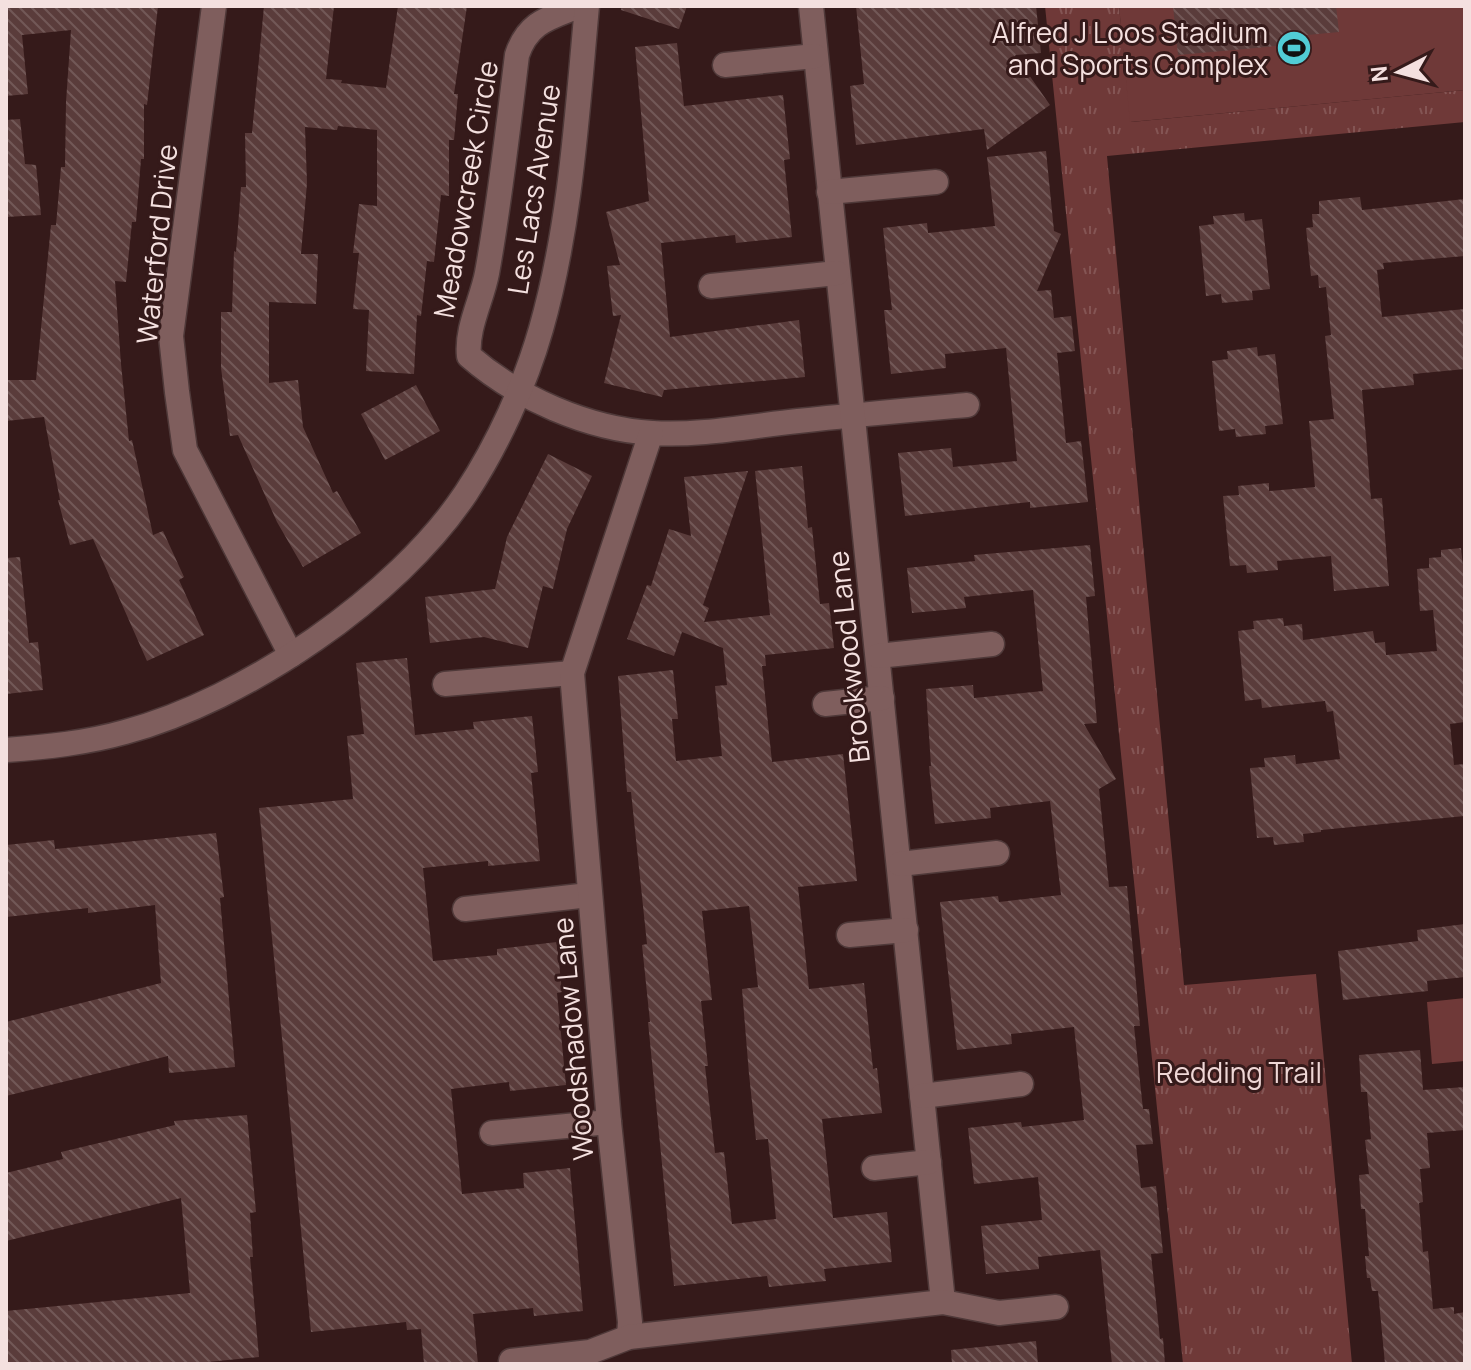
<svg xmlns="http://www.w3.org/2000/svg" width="1471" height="1370" viewBox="0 0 1471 1370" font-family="Manrope,sans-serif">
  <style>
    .park { fill: url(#park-tufts) }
    .pitch { fill: #6f3938 }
    .building { fill: url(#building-back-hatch); fill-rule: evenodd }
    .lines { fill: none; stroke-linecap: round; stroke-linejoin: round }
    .street-casing { stroke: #4f3939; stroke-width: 27 }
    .street { stroke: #7f5e5d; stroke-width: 24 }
    .labels { text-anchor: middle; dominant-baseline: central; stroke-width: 6; stroke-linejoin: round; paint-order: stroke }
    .poi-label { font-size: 28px; fill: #f4e0df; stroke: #351a1a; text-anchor: end }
    .street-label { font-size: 28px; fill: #f4e0df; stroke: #351a1a }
    .park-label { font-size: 28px; fill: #efd7d6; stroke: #351a1a }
  </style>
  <defs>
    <pattern id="park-tufts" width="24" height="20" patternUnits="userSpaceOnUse" patternTransform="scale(2)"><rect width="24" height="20" fill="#6f3938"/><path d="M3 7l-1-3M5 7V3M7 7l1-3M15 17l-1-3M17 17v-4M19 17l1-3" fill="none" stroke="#845554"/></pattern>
    <pattern id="building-back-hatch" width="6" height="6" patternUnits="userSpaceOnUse" patternTransform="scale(2)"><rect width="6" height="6" fill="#5a3c3b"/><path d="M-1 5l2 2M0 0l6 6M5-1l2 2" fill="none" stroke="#725857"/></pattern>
  </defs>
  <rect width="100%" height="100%" fill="#351a1a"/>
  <!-- park -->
  <polygon class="park" points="1045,6 1119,6 1131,122 1465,90 1465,122 1107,156 1184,985 1316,974 1352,1364 1183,1364"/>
  <!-- pitch -->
  <g class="pitch">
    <polygon points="1119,6 1465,6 1465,90 1130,122"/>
    <polygon points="1465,998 1465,1061 1432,1064 1427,1002"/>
  </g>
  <!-- building -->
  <g class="building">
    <polygon points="6,6 158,6 147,105 144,104 144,159 141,159 136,222 132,222 126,282 115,281 121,364 129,441 132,440 153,535 163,531 184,577 179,580 204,635 147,661 93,539 70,545 58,500 60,500 44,417 6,421 6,380 36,380 51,225 56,225 61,167 65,167 66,102 71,30 22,35 28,94 6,96"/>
    <polygon points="264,6 334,6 326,79 342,80 341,83 386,88 398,6 467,6 454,94 458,94 454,140 449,140 449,196 441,195 434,262 427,261 421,316 417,315 414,374 366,371 369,310 353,309 359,253 353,253 359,204 377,206 377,130 338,126 337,130 305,127 307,183 301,254 318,254 316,304 269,302 269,383 298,380 303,427 333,493 337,491 361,533 303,567 277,522 238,435 230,436 221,368 221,312 232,312 234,251 236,252 241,187 246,187 245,133 252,133"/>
    <polygon points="622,6 687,6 679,29 621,10"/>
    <polygon points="856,6 1036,6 1041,53 1015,55 1050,105 987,150 984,129 856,145 850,86 864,84"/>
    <polygon points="1173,6 1336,6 1339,32 1297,36 1298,44 1178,55"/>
    <polygon points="677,43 684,106 783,95 790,159 784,160 792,237 736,243 735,235 661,243 670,337 799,320 805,377 664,390 662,397 604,383 621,315 613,316 607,266 620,265 606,212 649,201 635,47"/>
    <polygon points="20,119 25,164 36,165 41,215 6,217 6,120"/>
    <polygon points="1046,151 1054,231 1061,234 1037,291 1051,290 1054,318 1071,316 1075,351 1057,353 1066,443 1081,441 1088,502 1030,508 1030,502 905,516 898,453 951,448 953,467 1017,461 1006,348 945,354 946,368 891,374 884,310 892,310 883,228 927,223 928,233 995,226 987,157"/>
    <polygon points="1360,197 1362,210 1465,199 1465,256 1383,263 1384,269 1377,270 1382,317 1465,309 1465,369 1413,374 1414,385 1362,390 1371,499 1382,498 1389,586 1334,591 1331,556 1277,561 1278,570 1247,573 1246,565 1230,566 1223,496 1239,495 1238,486 1269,483 1269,491 1315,487 1309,421 1334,419 1325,336 1331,335 1326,287 1319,288 1318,275 1311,276 1306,228 1313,227 1312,214 1319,214 1319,201"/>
    <polygon points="1244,213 1245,221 1262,219 1270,289 1252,291 1253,300 1222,303 1221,294 1206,296 1199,226 1214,224 1213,216"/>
    <polygon points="1257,347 1258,356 1275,354 1283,424 1265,426 1266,434 1236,437 1235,429 1219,431 1212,361 1228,359 1227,351"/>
    <polygon points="416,385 440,431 385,460 361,414"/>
    <polygon points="548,454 592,476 567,529 553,589 543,586 528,648 484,637 430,643 425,597 495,589 507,537"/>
    <path d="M802,466L808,528L812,527L820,604L829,603L834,648L765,655L766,666H762L772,762L843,754L857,881L798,887L809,989L864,983L873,1069L877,1068L882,1113L822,1119L833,1218L887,1212L892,1262L824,1269L826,1281L769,1287L767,1276L674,1286L648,1022H650L642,945L647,944L631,792H627L618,676L673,670L678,719H672L676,761L722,756L715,686L727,685L723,648L682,632L674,656L627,639L647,585L651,586L669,529L691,536L684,477L748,471L703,605L709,608L704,622L770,615L755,471ZM749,906L758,987L742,989L749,1074L756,1140L768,1139L776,1219L732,1224L724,1152L715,1153L705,1066H708L701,1001L712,1000L702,911Z"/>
    <polygon points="1090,545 1095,596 1086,597 1097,723 1084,724 1116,779 1099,789 1109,887 1127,886 1140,1026 1134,1026 1143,1109 1149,1109 1153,1144 1136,1145 1141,1188 1156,1186 1163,1253 1151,1254 1160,1339 1163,1338 1165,1364 1112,1364 1100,1250 1038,1257 1039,1269 986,1274 981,1226 1042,1220 1038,1177 974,1184 968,1128 1021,1122 1022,1127 1084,1120 1074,1027 1011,1034 1012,1044 957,1050 940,902 998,896 999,902 1061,895 1050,801 990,808 991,818 935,824 929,766 931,766 926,689 973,685 974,698 1043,691 1033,590 964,597 966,608 912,613 907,568 975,561 974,555"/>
    <polygon points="1461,548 1463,566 1465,565 1465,722 1450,724 1454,765 1465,764 1465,816 1321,830 1321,832 1303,834 1304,842 1274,845 1273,837 1257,838 1250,768 1265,767 1264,758 1295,755 1296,764 1340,759 1333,711 1327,712 1325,701 1262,708 1261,699 1245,701 1238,631 1254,629 1253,621 1283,618 1284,626 1302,624 1303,640 1373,631 1375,643 1385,642 1386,655 1437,651 1433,610 1420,611 1417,569 1429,568 1429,558 1441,557 1441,550"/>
    <polygon points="20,557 29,643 38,642 43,690 6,694 6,558"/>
    <polygon points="407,658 415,735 474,729 473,722 532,716 538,772 531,773 540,861 488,866 488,861 423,868 433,961 497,955 497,949 557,942 562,992 557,993 566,1085 510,1091 509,1082 451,1089 462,1194 524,1188 523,1173 570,1168 583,1311 534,1316 533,1308 473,1314 478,1364 424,1364 421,1329 407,1330 406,1322 311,1332 286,1078 259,808 353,799 347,736 364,734 356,663"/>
    <polygon points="216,833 224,897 220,898 235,1067 169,1073 168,1056 6,1096 6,1022 161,983 155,905 88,913 88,908 6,917 6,845 54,840 55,849"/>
    <polygon points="1465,924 1465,977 1427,981 1428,991 1343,1000 1338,951 1418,941 1417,930"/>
    <polygon points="1420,1050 1423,1090 1465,1087 1465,1130 1427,1133 1430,1168 1420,1169 1423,1202 1419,1203 1423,1252 1428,1251 1433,1309 1454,1307 1454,1314 1465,1312 1465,1364 1385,1364 1378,1291 1372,1291 1370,1278 1367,1278 1365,1256 1369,1256 1365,1209 1361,1209 1359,1175 1369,1174 1365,1140 1371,1139 1367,1092 1361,1092 1359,1055"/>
    <polygon points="247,1115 256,1212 250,1213 253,1257 250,1257 259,1357 187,1364 6,1364 6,1311 190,1293 181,1198 6,1241 6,1173 63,1159 61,1152 175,1125 174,1121"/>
    <polygon points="1036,1341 1038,1364 952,1364 951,1350"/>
  </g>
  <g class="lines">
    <!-- street casing -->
    <g class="street-casing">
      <g id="street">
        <polyline points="214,6 171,336 177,392 185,450 291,655"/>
        <path d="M579,6C549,18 528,22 517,55C508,128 500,201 487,273C482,300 466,328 469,356C517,398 588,429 652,433C700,436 750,426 798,421C854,415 911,410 967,405"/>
        <polyline points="811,6 943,1302"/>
        <polyline points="725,65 815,56"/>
        <polyline points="829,192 936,182"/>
        <polyline points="711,286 837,273"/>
        <polyline points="878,656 992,644"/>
        <polyline points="445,684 572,673"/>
        <polyline points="825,704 882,698"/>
        <path d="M6,750C46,747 86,743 125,732C245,700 397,597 466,493C498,444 525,385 541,329C571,224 577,113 587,6"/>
        <polyline points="900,864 997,853"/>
        <polyline points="465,909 589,895"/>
        <polyline points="849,935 906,930"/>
        <polyline points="922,1096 1021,1084"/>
        <polyline points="492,1133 609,1122"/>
        <polyline points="874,1168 929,1162"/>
        <polyline points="629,1337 630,1322 609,1122 572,673 651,433"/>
        <polyline points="511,1361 590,1352 629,1337 943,1302 999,1313 1056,1307"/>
      </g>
    </g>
    <!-- street -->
    <use href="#street" class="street"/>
  </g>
  <!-- icons -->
  <defs>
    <g id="stadium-disc" transform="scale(1.8)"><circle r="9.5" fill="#51ccd5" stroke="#351a1a"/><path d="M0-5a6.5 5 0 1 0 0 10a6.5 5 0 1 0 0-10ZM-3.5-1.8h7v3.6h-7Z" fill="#111"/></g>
  </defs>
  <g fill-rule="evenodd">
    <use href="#stadium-disc" x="1294" y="48"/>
  </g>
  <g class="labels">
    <!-- poi labels -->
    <g class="poi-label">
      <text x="1268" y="32">Alfred J Loos Stadium<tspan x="1268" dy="32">and Sports Complex</tspan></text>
    </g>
    <!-- street labels -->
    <g class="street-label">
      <text transform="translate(465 189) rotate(-80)">Meadowcreek Circle</text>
      <text transform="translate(533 189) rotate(-81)">Les Lacs Avenue</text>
      <text transform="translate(156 244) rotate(-84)">Waterford Drive</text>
      <text transform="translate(848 657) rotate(-96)">Brookwood Lane</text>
      <text transform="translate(572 1039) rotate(-95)">Woodshadow Lane</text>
    </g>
    <!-- park labels -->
    <g class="park-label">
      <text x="1239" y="1072">Redding Trail</text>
    </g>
  </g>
  <!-- border -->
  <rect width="1471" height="1370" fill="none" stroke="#f4e0df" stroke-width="16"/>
  <!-- north arrow -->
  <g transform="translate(1399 72) rotate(264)" stroke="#351a1a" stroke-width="6" paint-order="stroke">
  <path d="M0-6L14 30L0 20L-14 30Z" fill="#f4e0df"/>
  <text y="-12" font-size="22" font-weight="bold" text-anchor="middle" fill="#f4e0df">N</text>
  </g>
</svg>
